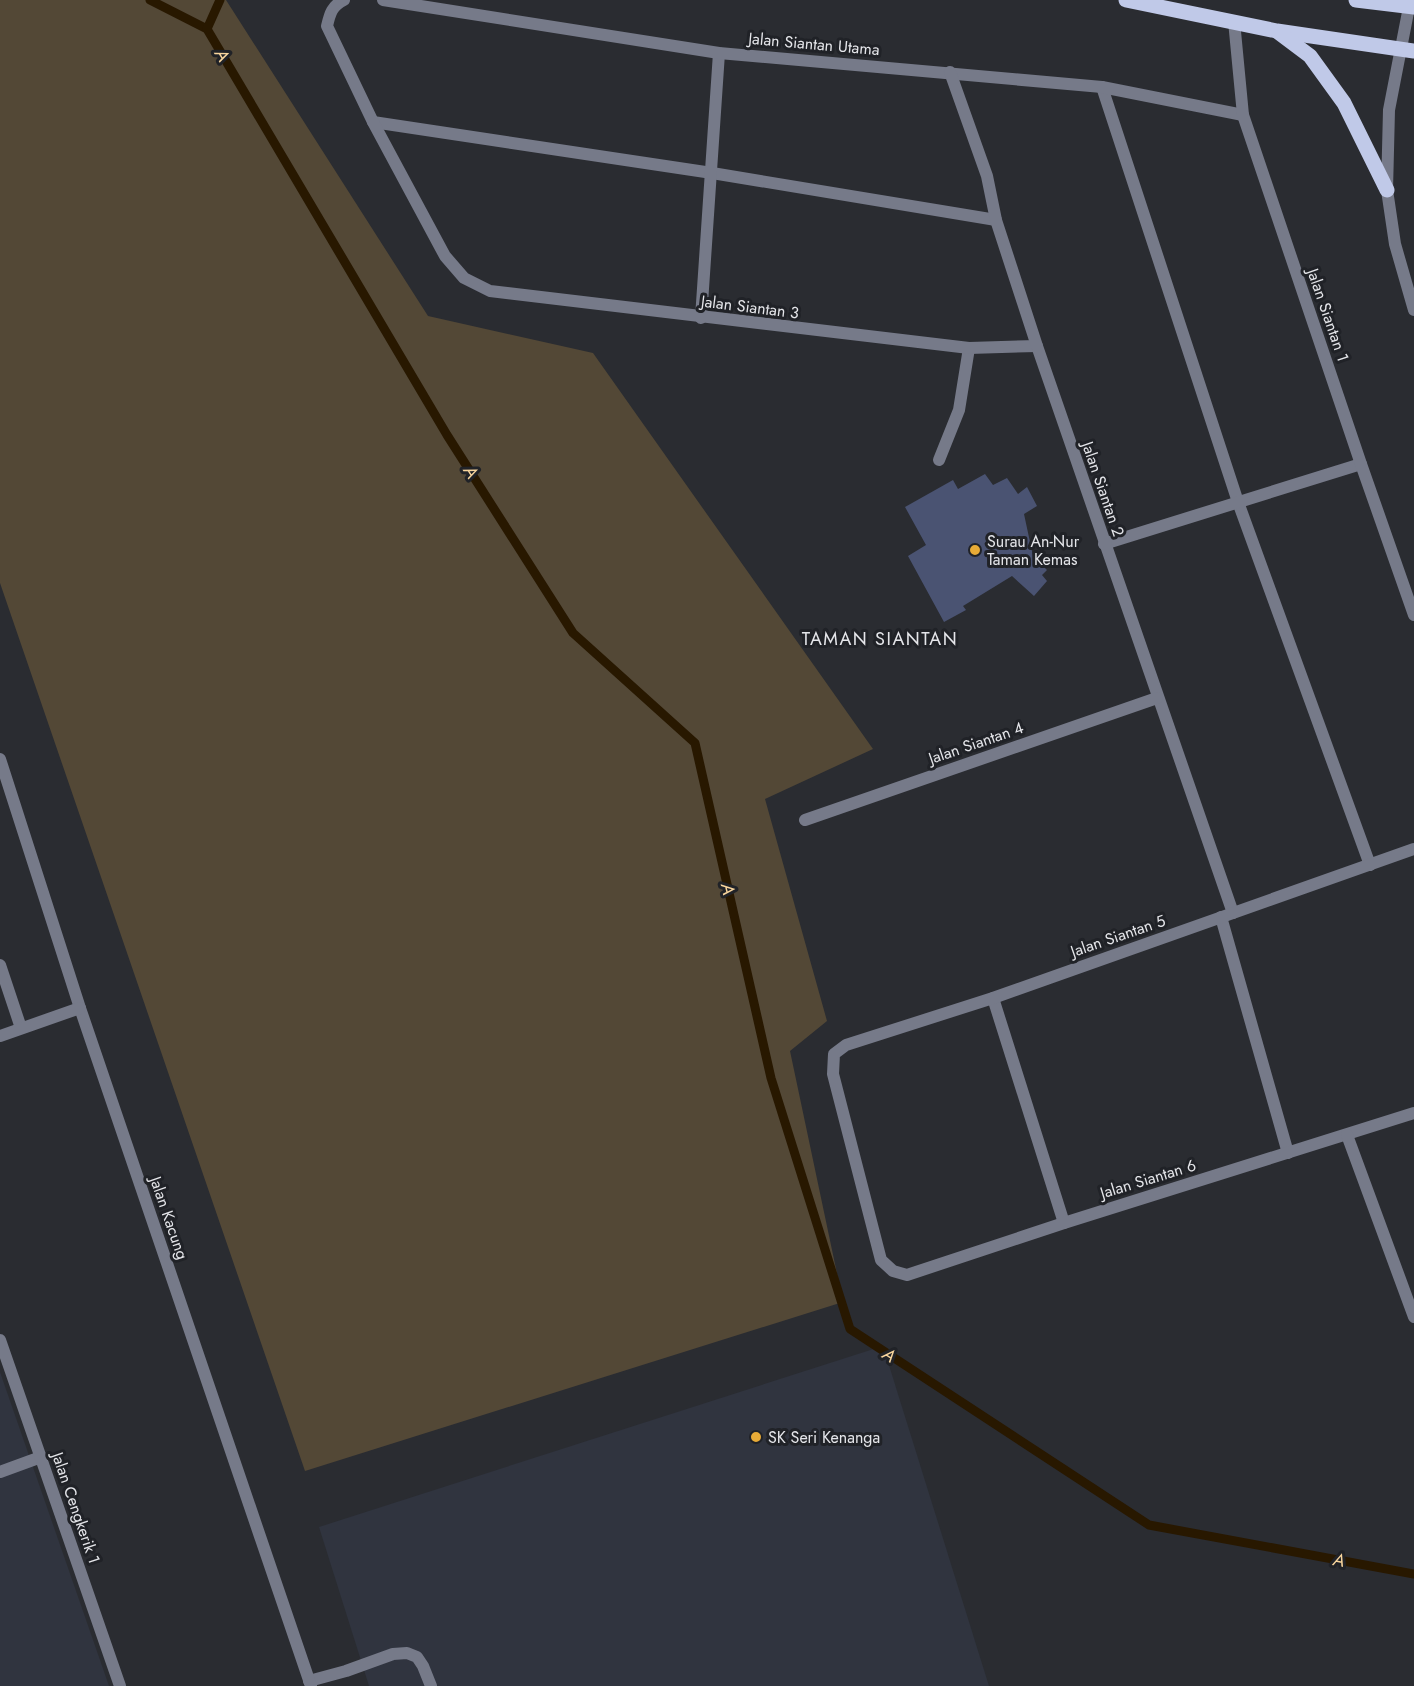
<svg xmlns="http://www.w3.org/2000/svg" width="1414" height="1686" viewBox="0 0 1414 1686" font-family="Jost,sans-serif">
  <style>
    .built { fill: #30343f }
    .green { fill: #534836 }
    .lines { fill: none; stroke-linecap: round; stroke-linejoin: round }
    .stream { stroke: #281800; stroke-width: 9 }
    .building { fill: #4a5372 }
    .service { stroke: #767a89; stroke-width: 12 }
    .minor { stroke: #767a89; stroke-width: 12 }
    .tertiary { stroke: #767a89; stroke-width: 12 }
    .primary { stroke: #c0c9e8; stroke-width: 15 }
    .poi-dot { fill: #e8ab37; stroke: #202227; stroke-width: 2 }
    .labels { text-anchor: middle; dominant-baseline: central; stroke-width: 6; stroke-linejoin: round; paint-order: stroke }
    .street-label { font-size: 16px; fill: #e5e6ea; stroke: #202227 }
    .poi-label { font-size: 16px; fill: #e5e6ea; stroke: #202227; text-anchor: start }
    .water-label { font-size: 18px; font-style: italic; fill: #f7d49c; stroke: #202227 }
    .neighbourhood-label { font-size: 18px; letter-spacing: 1.5px; fill: #e5e6ea; stroke: #202227 }
  </style>
  <rect width="100%" height="100%" fill="#2a2c31"/>
  <!-- built -->
  <g class="built">
    <polygon points="883,1346 989,1686 369,1686 319,1527"/>
    <polygon points="0,1372 109,1686 0,1686"/>
  </g>
  <!-- green -->
  <polygon class="green" points="0,0 226,0 428,316 593,353 873,749 765,799 827,1021 790,1051 843,1302 305,1471 0,583"/>
  <g class="lines">
    <!-- stream -->
    <g class="stream">
      <polyline points="150,0 207,29 447,435 573,633 695,743 771,1078 850,1329 1149,1525 1414,1574"/>
      <polyline points="207,29 220,0"/>
    </g>
  </g>
  <!-- building -->
  <polygon class="building" points="985,474 993,485 1007,478 1018,494 1027,487 1037,506 1024,514 1033,556 1047,570 1042,575 1047,581 1034,596 1012,576 963,606 966,610 944,622 908,556 926,545 905,507 953,480 958,489"/>
  <g class="lines">
    <!-- service -->
    <g class="service">
      <polyline points="1102,87 1238,502 1370,865"/>
      <polyline points="373,122 712,173 996,220"/>
      <polyline points="701,318 719,53"/>
      <polyline points="939,460 959,410 969,348"/>
      <polyline points="1104,544 1361,464"/>
      <polyline points="1221,917 1288,1153"/>
      <polyline points="0,965 21,1028"/>
      <polyline points="993,998 1064,1223"/>
      <polyline points="0,1472 41,1457"/>
      <polyline points="309,1681 346,1671 393,1654 407,1653 417,1657 423,1666 431,1686"/>
    </g>
    <!-- minor -->
    <g class="minor">
      <path d="M344,0C332,6 330,13 327,26L373,122L445,256L464,278L490,291L969,348L1037,346"/>
      <polyline points="383,0 719,53 1102,87 1243,115"/>
      <polyline points="1234,21 1243,115 1361,464 1414,615"/>
      <polyline points="950,72 987,176 996,220 1037,346 1233,913"/>
      <polyline points="0,759 80,1008 311,1686"/>
      <polyline points="805,820 1157,698"/>
      <polyline points="1414,849 993,998 846,1045 834,1054 833,1074 881,1260 893,1271 907,1275 1064,1223 1414,1113"/>
      <polyline points="0,1036 80,1008"/>
      <polyline points="1347,1135 1414,1317"/>
      <polyline points="0,1340 120,1686"/>
    </g>
    <!-- tertiary -->
    <polyline class="tertiary" points="1409,7 1389,110 1387,190 1395,244 1414,310"/>
    <!-- primary -->
    <g class="primary">
      <polyline points="1126,0 1277,31 1414,51"/>
      <polyline points="1356,0 1414,7"/>
      <polyline points="1278,32 1310,56 1344,103 1387,190"/>
    </g>
  </g>
  <!-- markers -->
  <g class="poi-dot">
    <circle cx="975" cy="550" r="6"/>
    <circle cx="756" cy="1437" r="6"/>
  </g>
  <g class="labels">
    <!-- street labels -->
    <g class="street-label">
      <text transform="translate(814 44) rotate(5)">Jalan Siantan Utama</text>
      <text transform="translate(750 307) rotate(7)">Jalan Siantan 3</text>
      <text transform="translate(1328 315) rotate(71)">Jalan Siantan 1</text>
      <text transform="translate(1103 489) rotate(71)">Jalan Siantan 2</text>
      <text transform="translate(976 743) rotate(-19)">Jalan Siantan 4</text>
      <text transform="translate(1118 936) rotate(-19)">Jalan Siantan 5</text>
      <text transform="translate(1148 1179) rotate(-17)">Jalan Siantan 6</text>
      <text transform="translate(169 1218) rotate(71)">Jalan Kacung</text>
      <text transform="translate(76 1508) rotate(71)">Jalan Cengkerik 1</text>
    </g>
    <!-- poi labels -->
    <g class="poi-label">
      <text x="987" y="541">Surau An-Nur<tspan x="987" dy="18">Taman Kemas</tspan></text>
      <text x="768" y="1437">SK Seri Kenanga</text>
    </g>
    <!-- water labels -->
    <g class="water-label">
      <text transform="translate(222 55) rotate(59)">A</text>
      <text transform="translate(471 472) rotate(58)">A</text>
      <text transform="translate(728 889) rotate(77)">A</text>
      <text transform="translate(889 1355) rotate(33)">A</text>
      <text transform="translate(1339 1560) rotate(10)">A</text>
    </g>
    <!-- neighbourhood labels -->
    <g class="neighbourhood-label">
      <text x="880" y="639">TAMAN SIANTAN</text>
    </g>
  </g>
</svg>
